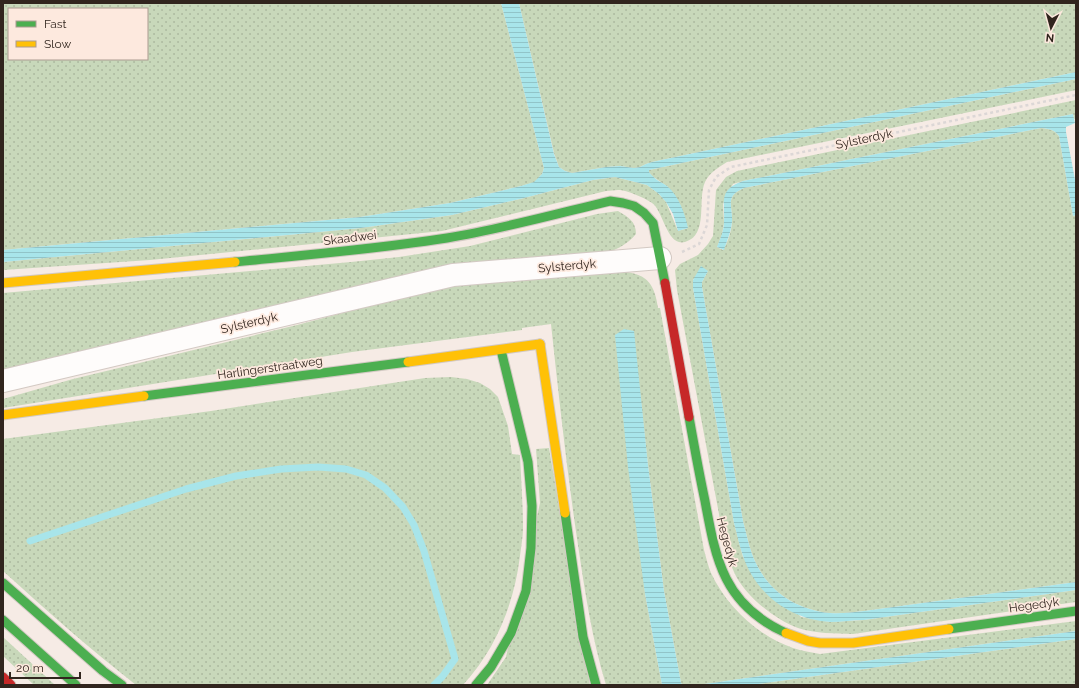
<svg xmlns="http://www.w3.org/2000/svg" width="1079" height="688" viewBox="0 0 1079 688" font-family="Raleway,sans-serif">
  <style>
    .grass { fill: url(#grass-dots); fill-rule: evenodd }
    .water { fill: url(#water-rules) }
    .lines { fill: none; stroke-linecap: round; stroke-linejoin: round }
    .stream { stroke: #a8e5ea; stroke-width: 7 }
    .street-casing { stroke: #d3c9c3; stroke-width: 24 }
    .fast-casing { stroke: #d3c9c3; stroke-width: 11 }
    .slow-casing { stroke: #d3c9c3; stroke-width: 11 }
    .jam-casing { stroke: #d3c9c3; stroke-width: 11 }
    .path { stroke: #dcd7d6; stroke-width: 2.5; stroke-dasharray: 3 3; stroke-linecap: butt }
    .street { stroke: #fefcfb; stroke-width: 22 }
    .fast { stroke: #4caf50; stroke-width: 9 }
    .slow { stroke: #ffc107; stroke-width: 9 }
    .jam { stroke: #c62828; stroke-width: 9 }
    .labels { text-anchor: middle; dominant-baseline: central; stroke-width: 3.5; stroke-linejoin: round; paint-order: stroke }
    .street-label { font-size: 12px; fill: #31251e; stroke: #fde9de }
  </style>
  <defs>
    <pattern id="grass-dots" width="8" height="8" patternUnits="userSpaceOnUse"><rect width="8" height="8" fill="#c8d8ba"/><path d="M2 2h.1M6 6h.1" fill="none" stroke="#acb99f" stroke-width="1.8" stroke-linecap="round"/></pattern>
    <pattern id="water-rules" width="6" height="5" patternUnits="userSpaceOnUse"><rect width="6" height="5" fill="#a8e5ea"/><path d="M0 2.5h6" fill="none" stroke="#91c4c8"/></pattern>
  </defs>
  <rect width="100%" height="100%" fill="#f6ebe5"/>
  <!-- grass -->
  <g class="grass">
    <path d="M3,3H501L544,168L542,174L535,182L521,186L450,203L360,217L3,250ZM9,9H147V59H9Z"/>
    <polygon points="519,3 1076,3 1076,72 652,162 646,164 640,167 634,168 620,166 606,167 572,173 565,171 559,167 554,153"/>
    <path d="M1076,79V90L727,162C719,167 709,173 705,182C697,200 709,235 685,242C667,247 663,210 652,203C645,198 627,190 618,190C614,190 610,191 606,191L442,231L150,260L3,270V262L361,228L452,215L524,198L593,180L615,177L647,185L659,194L666,202L678,231L688,228L668,187L652,176L649,172V170Z"/>
    <path d="M1076,100V118L1074,119L1073,114L743,181L733,184L723,204L724,223L722,235L717,247L723,250C728,242 731,232 732,223C733,206 724,196 744,188L1041,128C1049,129 1054,129 1059,136L1073,216L1076,215V582L864,611C853,612 841,614 830,613C793,609 765,589 752,554C748,543 746,532 743,521L702,287V282L708,271L693,279V288L734,523L743,557L801,617L830,622L864,620L1076,590V602L853,634C835,633 816,634 798,628C775,620 744,595 734,572C730,564 728,555 725,546L677,290L675,270L680,264L698,255L708,244L713,236L716,190L726,177L737,171Z"/>
    <path d="M618,211C628,217 636,221 636,234C626,246 614,251 599,255L3,371V293L351,262L399,257L470,246L597,214Z"/>
    <path d="M625,272C648,274 655,286 658,308H660L704,550C706,557 708,566 711,573C727,607 758,636 793,648C802,651 811,652 820,654L1076,621V631L698,685H683L681,683L664,591L648,465L633,331L645,594L662,685H606C592,639 585,592 578,545C567,472 559,398 551,324L522,328V330L352,352L3,408V399L73,379L297,325L422,292L471,282Z"/>
    <path d="M451,377L467,379L480,383L490,389L498,397L508,426L512,454L520,455C521,479 523,504 523,528C523,537 521,547 520,556C514,604 496,649 463,685H136C90,649 46,610 3,571V439L211,411L425,378Z"/>
    <polygon points="549,448 590,685 487,685 506,657 540,503 536,449"/>
    <polygon points="3,637 55,685 34,685 3,656"/>
    <polygon points="1076,639 1076,685 751,685"/>
  </g>
  <!-- water -->
  <g class="water">
    <path d="M501,3H519L554,154L559,167L565,171L572,173L606,167L620,166L634,168L640,167L646,164L652,162L1076,72V79L649,170V172C654,179 661,182 667,186C679,196 685,214 688,228L678,231L673,214L666,202L659,194L647,185L615,177L593,180L524,198L452,215L361,228L3,262V250L360,217L450,203L521,186L534,182L542,174L544,168Z"/>
    <path d="M1073,114L1075,123L1066,127V132L1076,185V215L1073,216L1059,136C1054,129 1049,129 1041,128L744,188C724,196 733,206 732,222C731,232 727,241 724,250L717,247C720,239 724,231 724,222C725,201 718,190 743,181Z"/>
    <path d="M701,266L708,271L702,282V287L743,521C746,532 748,543 752,554C765,589 793,609 830,613C841,614 853,612 864,611L1076,582V590L864,620C853,620 842,622 831,622C790,620 756,594 743,556C739,545 737,534 734,523L693,288V280Z"/>
    <polygon points="624,329 634,331 648,465 664,591 681,683 683,685 662,685 645,594 628,467 615,335"/>
    <polygon points="1076,631 1076,639 751,685 698,685"/>
  </g>
  <g class="lines">
    <!-- stream -->
    <polyline class="stream" points="30,541 186,489 236,476 281,469 318,467 346,469 366,475 385,488 403,507 414,525 424,551 455,659 442,677 434,685"/>
    <!-- street casing -->
    <g class="street-casing">
      <polyline id="street" points="3,381 453,275 660,258"/>
    </g>
    <!-- fast casing -->
    <g class="fast-casing">
      <g id="fast">
        <path d="M235,262C306,255 377,249 447,238C502,229 556,214 610,201L623,203L634,206L644,213L653,223L665,283"/>
        <polyline points="144,396 408,362"/>
        <path d="M689,417C694,445 699,473 705,501C716,561 724,605 786,633"/>
        <polyline points="565,513 583,637 596,685"/>
        <polyline points="3,583 103,671 122,685"/>
        <polyline points="3,620 76,685"/>
        <polyline points="949,629 1076,611"/>
        <polyline points="476,685 491,667 511,633 526,591 531,548 532,506 528,462 501,350"/>
      </g>
    </g>
    <!-- slow casing -->
    <g class="slow-casing">
      <g id="slow">
        <polyline points="3,283 235,262"/>
        <polyline points="540,344 565,513"/>
        <polyline points="408,362 540,344"/>
        <polyline points="3,415 144,396"/>
        <polyline points="786,633 808,641 820,643 853,643 949,629"/>
      </g>
    </g>
    <!-- jam casing -->
    <g class="jam-casing">
      <g id="jam">
        <polyline points="665,283 689,417"/>
        <polyline points="3,677 11,685"/>
      </g>
    </g>
    <!-- path -->
    <polyline class="path" points="682,252 699,244 707,225 709,190 716,177 731,167 1076,95"/>
    <!-- street -->
    <use href="#street" class="street"/>
    <!-- fast -->
    <use href="#fast" class="fast"/>
    <!-- slow -->
    <use href="#slow" class="slow"/>
    <!-- jam -->
    <use href="#jam" class="jam"/>
  </g>
  <g class="labels">
    <!-- street labels -->
    <g class="street-label">
      <text transform="translate(864 139) rotate(-12)">Sylsterdyk</text>
      <text transform="translate(350 238) rotate(-7)">Skaadwei</text>
      <text transform="translate(567 266) rotate(-5)">Sylsterdyk</text>
      <text transform="translate(249 323) rotate(-13)">Sylsterdyk</text>
      <text transform="translate(270 368) rotate(-8)">Harlingerstraatweg</text>
      <text transform="translate(727 542) rotate(75)">Hegedyk</text>
      <text transform="translate(1034 605) rotate(-8)">Hegedyk</text>
    </g>
  </g>
  <!-- border -->
  <rect width="1079" height="688" fill="none" stroke="#31251e" stroke-width="8"/>
  <!-- legend -->
  <rect x="8" y="8" width="140" height="52" fill="#fde9de" stroke="#ab9b91"/>
  <rect x="16" y="21" width="20" height="6" fill="#4caf50" stroke="#ab9b91"/>
  <text x="44" y="28" font-size="12" fill="#31251e">Fast</text>
  <rect x="16" y="41" width="20" height="6" fill="#ffc107" stroke="#ab9b91"/>
  <text x="44" y="48" font-size="12" fill="#31251e">Slow</text>
  <!-- north arrow -->
  <g transform="translate(1051 28) rotate(186)" stroke="#fde9de" stroke-width="3" paint-order="stroke">
  <path d="M0-3L7 15L0 10L-7 15Z" fill="#31251e"/>
  <text y="-6" font-size="11" font-weight="bold" text-anchor="middle" fill="#31251e">N</text>
  </g>
  <!-- scale -->
  <path d="M10 672v6h70v-6" fill="none" stroke="#31251e" stroke-width="2"/>
  <text x="16" y="672" font-size="12" fill="#31251e" stroke="#fde9de" stroke-width="3" paint-order="stroke">20 m</text>
</svg>
